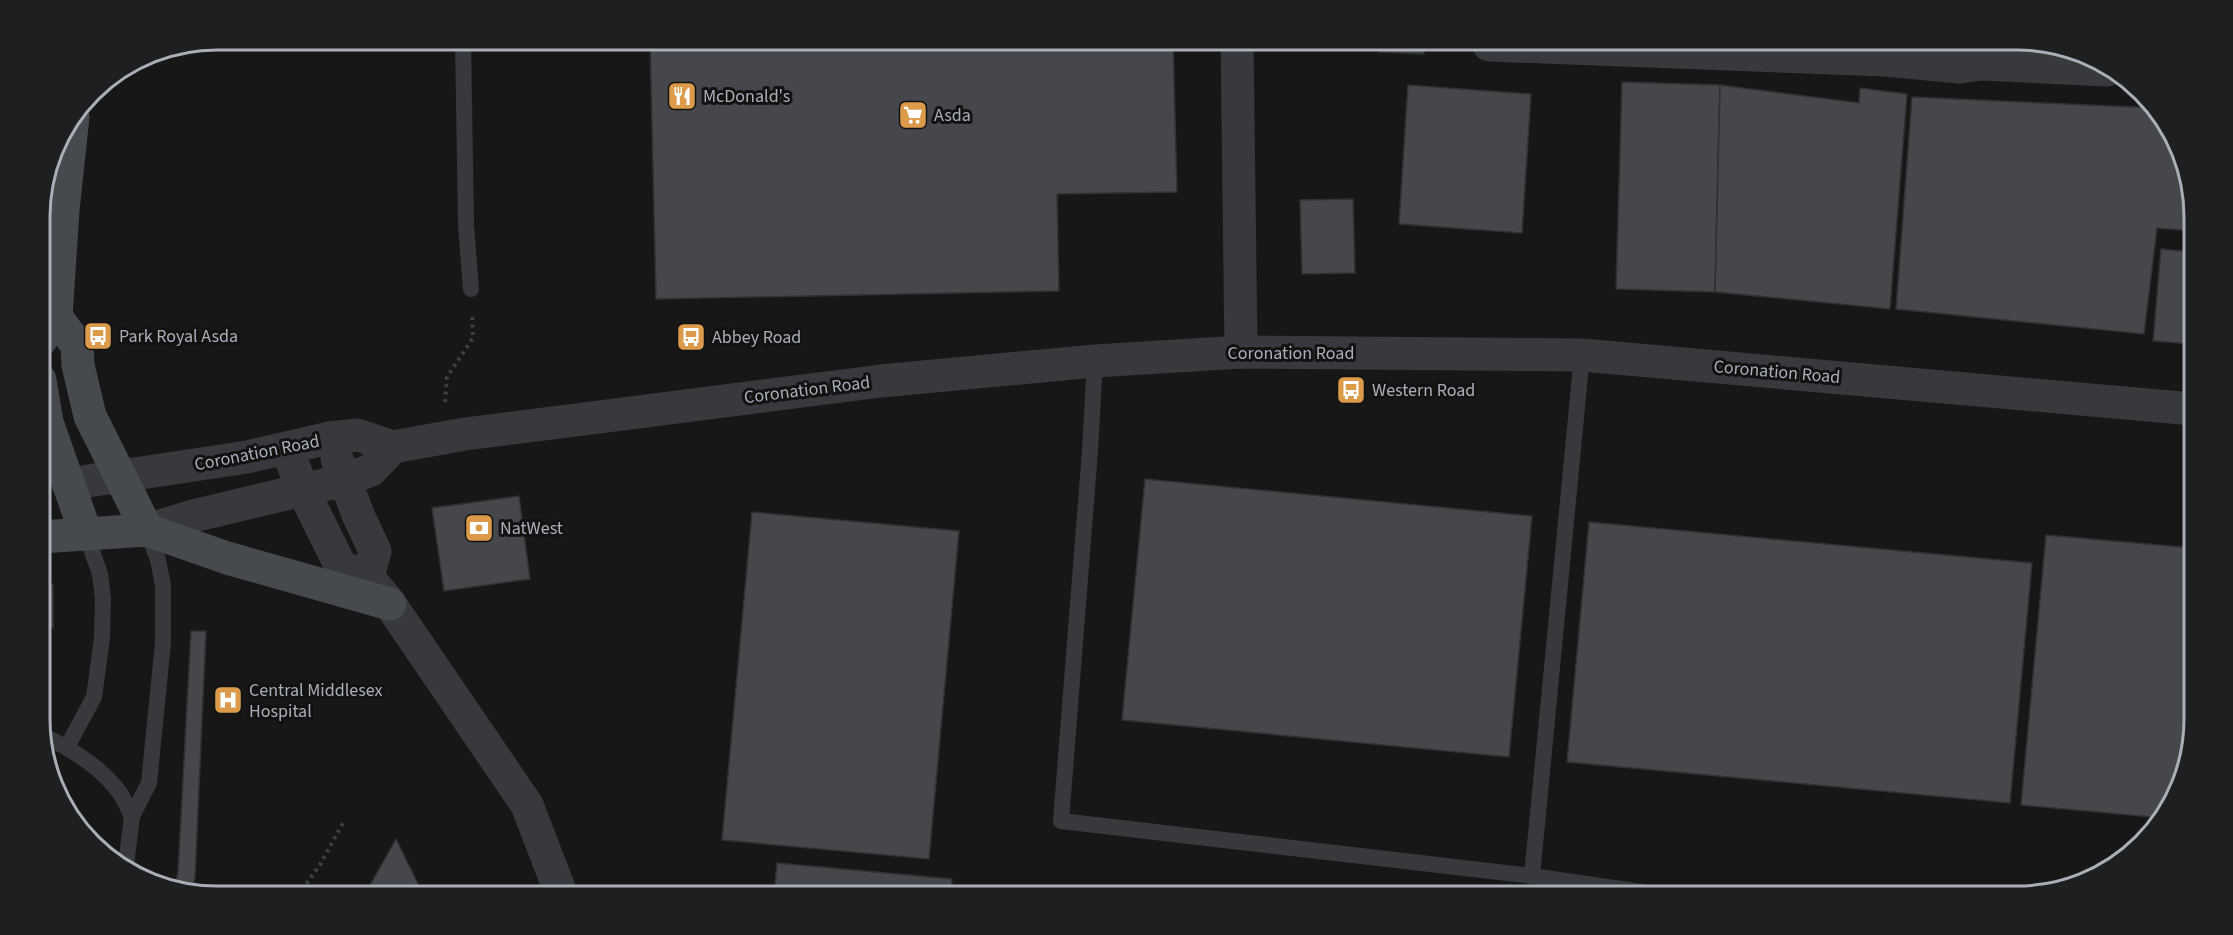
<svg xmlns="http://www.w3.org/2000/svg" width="2233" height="935" viewBox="0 0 2233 935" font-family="'Source Sans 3',sans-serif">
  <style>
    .building { fill: #46474b; stroke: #313134; stroke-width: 1.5 }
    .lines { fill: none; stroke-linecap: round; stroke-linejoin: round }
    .path { stroke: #3e4044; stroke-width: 4; stroke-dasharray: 3 4.5; stroke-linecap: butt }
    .service { stroke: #38393d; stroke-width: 16 }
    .minor { stroke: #38393d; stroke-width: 33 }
    .tertiary { stroke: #38393d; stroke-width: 33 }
    .secondary { stroke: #46494d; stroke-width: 33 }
    .labels { text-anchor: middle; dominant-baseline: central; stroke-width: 6; stroke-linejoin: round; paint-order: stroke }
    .poi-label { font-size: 18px; fill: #aaafb7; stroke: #121213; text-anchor: start }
    .street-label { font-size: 18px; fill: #aaafb7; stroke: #121213 }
    .rim { fill: none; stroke: #aaafb7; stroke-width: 3 }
  </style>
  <rect width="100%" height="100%" fill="#171718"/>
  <!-- building -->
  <g class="building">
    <polygon points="650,39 1173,39 1177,192 1057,194 1059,291 656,299"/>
    <polygon points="1380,39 1424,39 1424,54 1379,52"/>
    <polygon points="1762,39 1948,39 1948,47"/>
    <polygon points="2011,39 2016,39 2042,44 2011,44"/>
    <polygon points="1622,82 1720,85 1715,292 1616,289"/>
    <polygon points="1408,85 1531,94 1522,233 1399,224"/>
    <polygon points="1720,85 1859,103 1860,88 1907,94 1890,309 1715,292"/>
    <polygon points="1912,97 2157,108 2192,193 2193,231 2157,228 2144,334 1896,309"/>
    <polygon points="1353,199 1355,273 1302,274 1300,200"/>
    <polygon points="2161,249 2193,252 2193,344 2153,341"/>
    <polygon points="1145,479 1532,516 1509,757 1122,720"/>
    <polygon points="519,496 530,579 444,591 432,508"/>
    <polygon points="752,512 959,531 929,859 722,840"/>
    <polygon points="1589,522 2032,563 2010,803 1567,762"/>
    <polygon points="2046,535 2193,548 2194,719 2181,786 2162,818 2021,805"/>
    <polygon points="40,584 53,584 53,628 43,628 43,674 40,674"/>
    <polygon points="191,631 206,631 195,877 192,891 175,888 178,872"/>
    <polygon points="396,839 424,896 364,896"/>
    <polygon points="777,863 952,879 951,896 774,896"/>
  </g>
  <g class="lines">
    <!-- path -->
    <g class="path">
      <polyline points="445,402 447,377 473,338 472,313"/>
      <polyline points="298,896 321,863 344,821"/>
    </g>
    <!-- service -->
    <g class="service">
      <polyline points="463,39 466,225 471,289"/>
      <polyline points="1095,361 1090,451 1061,821 1532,876 1669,896"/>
      <path d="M41,734C68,748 96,763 116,788C123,795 127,807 132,816"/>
      <polyline points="67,747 94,697 102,638 103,599 100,574 86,534"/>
      <polyline points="126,865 132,816 149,783 163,643 163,585 158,560 147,530"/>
      <polyline points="1532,876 1582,355"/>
    </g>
    <!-- minor -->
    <g class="minor">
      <polyline points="1237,39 1241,352"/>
      <polyline points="1961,39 1960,67 1982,64 2107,70"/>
      <polyline points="1489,45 1885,60 1960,67"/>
    </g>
    <!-- tertiary -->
    <g class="tertiary">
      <polyline points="287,449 303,490 341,567 368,577 390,604 527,805 562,896"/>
      <polyline points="337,459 359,517 375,551 368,577"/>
      <polyline points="68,484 247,457 329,438 358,435 393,447 465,434 881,381 1095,361 1241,352 1582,355 2193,409"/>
      <polyline points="147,530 193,516 345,480 371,470 393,447"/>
    </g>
    <!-- secondary -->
    <g class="secondary">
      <polyline points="56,317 77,345 78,365 90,416 147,530"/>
      <polyline points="40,341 56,317 63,210 73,117"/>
      <polyline points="40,380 47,422 86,534"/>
      <polyline points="40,537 147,530 227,558 390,604"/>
    </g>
  </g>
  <!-- icons -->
  <defs>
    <g id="restaurant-square" transform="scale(1.5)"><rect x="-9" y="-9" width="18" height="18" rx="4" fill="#dc9b4b" stroke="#121213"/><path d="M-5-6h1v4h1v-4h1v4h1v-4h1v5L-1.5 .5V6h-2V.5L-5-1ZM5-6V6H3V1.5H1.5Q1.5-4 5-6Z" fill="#fff"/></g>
    <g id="supermarket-square" transform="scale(1.5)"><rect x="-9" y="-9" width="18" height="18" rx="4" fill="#dc9b4b" stroke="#121213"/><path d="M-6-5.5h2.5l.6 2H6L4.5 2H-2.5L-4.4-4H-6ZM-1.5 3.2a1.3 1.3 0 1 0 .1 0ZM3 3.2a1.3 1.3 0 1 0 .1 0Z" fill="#fff"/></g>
    <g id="bus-square" transform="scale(1.5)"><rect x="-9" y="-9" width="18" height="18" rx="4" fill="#dc9b4b" stroke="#121213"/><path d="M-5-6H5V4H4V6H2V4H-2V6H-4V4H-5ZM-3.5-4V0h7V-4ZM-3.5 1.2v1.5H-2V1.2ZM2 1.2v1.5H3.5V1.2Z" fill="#fff"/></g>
    <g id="bank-square" transform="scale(1.5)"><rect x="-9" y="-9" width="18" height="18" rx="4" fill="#dc9b4b" stroke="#121213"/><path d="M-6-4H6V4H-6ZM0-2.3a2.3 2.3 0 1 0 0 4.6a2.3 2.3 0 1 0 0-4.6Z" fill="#fff"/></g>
    <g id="hospital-square" transform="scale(1.5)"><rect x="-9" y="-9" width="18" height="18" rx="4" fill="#dc9b4b" stroke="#121213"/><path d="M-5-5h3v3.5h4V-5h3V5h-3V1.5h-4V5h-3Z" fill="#fff"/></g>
  </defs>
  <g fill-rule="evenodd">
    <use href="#restaurant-square" x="682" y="96"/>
    <use href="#supermarket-square" x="913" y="115"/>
    <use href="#bus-square" x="98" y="336"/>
    <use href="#bus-square" x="691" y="337"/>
    <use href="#bus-square" x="1351" y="390"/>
    <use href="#bank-square" x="479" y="528"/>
    <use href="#hospital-square" x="228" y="700"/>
  </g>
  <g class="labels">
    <!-- poi labels -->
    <g class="poi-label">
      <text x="703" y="96">McDonald's</text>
      <text x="934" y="115">Asda</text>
      <text x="119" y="336">Park Royal Asda</text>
      <text x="712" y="337">Abbey Road</text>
      <text x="1372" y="390">Western Road</text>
      <text x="500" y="528">NatWest</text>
      <text x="249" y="690">Central Middlesex<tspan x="249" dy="21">Hospital</tspan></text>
    </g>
    <!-- street labels -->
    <g class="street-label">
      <text x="1291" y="353">Coronation Road</text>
      <text transform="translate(1777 372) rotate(5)">Coronation Road</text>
      <text transform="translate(807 390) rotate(-7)">Coronation Road</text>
      <text transform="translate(257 453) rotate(-11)">Coronation Road</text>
    </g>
  </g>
  <!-- crop -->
  <path d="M0 0H2233V935H0ZM217 50H2017A167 167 0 0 1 2184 217V719A167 167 0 0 1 2017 886H217A167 167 0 0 1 50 719V217A167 167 0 0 1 217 50Z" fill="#1e1f20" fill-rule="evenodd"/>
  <path class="rim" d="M217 50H2017A167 167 0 0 1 2184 217V719A167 167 0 0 1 2017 886H217A167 167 0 0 1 50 719V217A167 167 0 0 1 217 50Z"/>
</svg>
